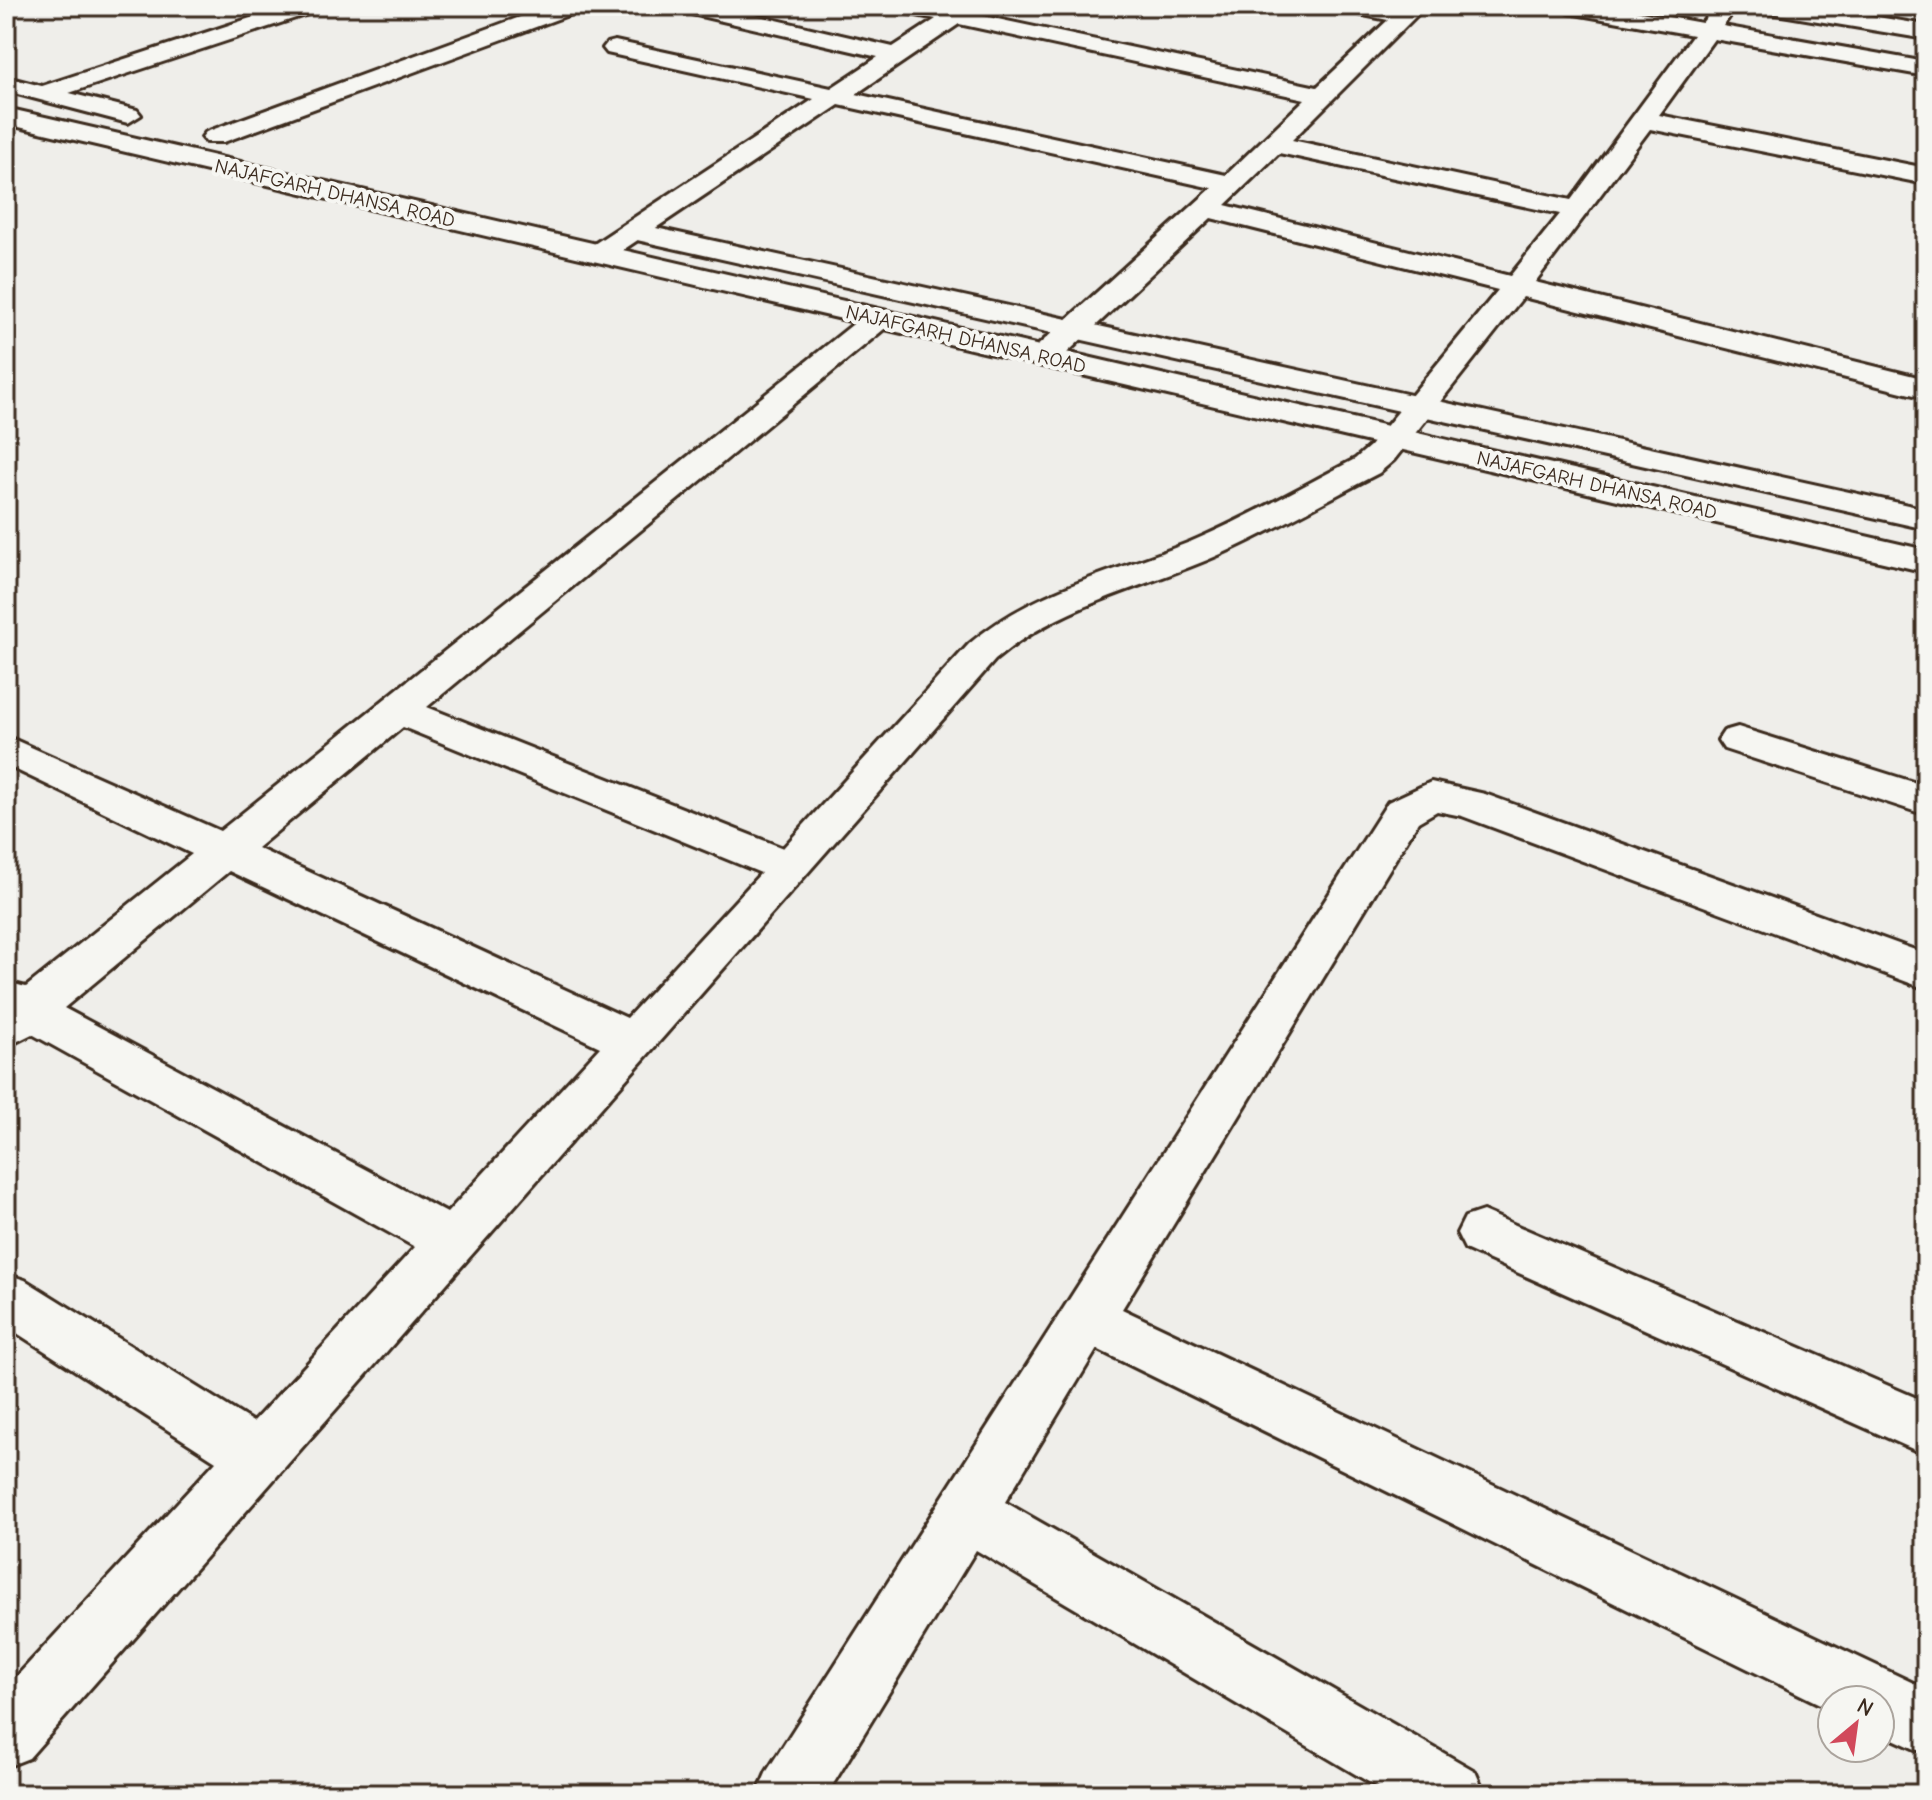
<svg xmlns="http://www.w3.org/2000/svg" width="1932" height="1800" viewBox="0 0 1932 1800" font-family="'Comic Neue',sans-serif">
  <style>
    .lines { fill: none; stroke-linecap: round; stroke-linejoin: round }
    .minor-casing { stroke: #3b2a1e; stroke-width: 6 }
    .major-casing { stroke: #3b2a1e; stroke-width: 6 }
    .minor { fill: #f6f6f2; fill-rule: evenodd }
    .major { fill: #f6f6f2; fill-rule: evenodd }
    .labels { text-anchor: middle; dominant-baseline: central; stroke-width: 8; stroke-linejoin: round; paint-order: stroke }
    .far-street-label { font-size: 20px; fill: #3b2a1e; stroke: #f6f6f2 }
  </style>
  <rect width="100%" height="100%" fill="#efeeea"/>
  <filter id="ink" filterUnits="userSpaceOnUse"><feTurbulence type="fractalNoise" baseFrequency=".0125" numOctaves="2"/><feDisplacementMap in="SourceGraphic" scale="16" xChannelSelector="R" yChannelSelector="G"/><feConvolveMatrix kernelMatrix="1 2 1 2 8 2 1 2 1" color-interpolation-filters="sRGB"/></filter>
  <g filter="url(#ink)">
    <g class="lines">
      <!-- minor casing -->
      <g class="minor-casing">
        <g id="minor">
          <polygon points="287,6 320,6 317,11 54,98 45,100 33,93 36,88"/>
          <polygon points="550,6 582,6 579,11 224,142 206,142 202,137 206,132"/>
          <path d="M691,6H716L893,47L936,19L897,11L894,6L951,9L982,6L974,14L1317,87L1388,20L1344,11L1341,6H1426L1292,140L1571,200L1693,35L1569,13L1558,6H1607L1702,23L1715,6H1737L1723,26L1926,62V76L1714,39L1659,115L1926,168V184L1650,129L1535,282L1926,379V398L1523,297L1394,460L1379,473C1326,500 1275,530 1221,554C1143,589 1062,603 995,660L29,1758L6,1767V1688L216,1461L6,1326V1274L25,1280L253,1422L415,1247L32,1034L6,1047V982L26,987L192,854L6,765V736L220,831L867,313H889L893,319L889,325L427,707L783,848L969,644C1034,589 1113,573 1190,542C1247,518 1301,487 1355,459L1370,446L1498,290L1211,218L1055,364H1033L1029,357L1033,350L1212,188L839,105L608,260H588L584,254L588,248L814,99L607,53L603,48L607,43L615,41L831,88L878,57L692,14ZM959,24L1305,99L1226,175L856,94ZM1279,153L1560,214L1510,276L1225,205ZM403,727L761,873L627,1018L257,848ZM229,871L600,1047L447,1213L64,1008Z"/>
          <polygon points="1759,6 1811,6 1926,25 1926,39 1770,13"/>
          <polygon points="1738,727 1926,786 1926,815 1724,749 1718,740 1724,731"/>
          <polygon points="1431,782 1485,794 1926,954 1926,989 1462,816 1437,811 1418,822 1122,1309 1926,1689 1926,1754 1880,1733 1880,1700 1832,1700 1832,1710 1097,1349 1005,1502 1475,1771 1485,1794 1389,1794 976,1550 827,1794 757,1794 767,1771 1388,802"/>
          <polygon points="1483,1211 1926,1402 1926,1455 1465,1249 1457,1233 1465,1217"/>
        </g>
      </g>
      <!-- major casing -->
      <g class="major-casing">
        <g id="major">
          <polygon points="6,77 137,110 141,115 128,123 6,91"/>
          <polygon points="6,108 1926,550 1926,572 6,124"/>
          <polygon points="647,226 1926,509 1926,529 637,240 633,234 637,228"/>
        </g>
      </g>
      <!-- minor -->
      <use href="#minor" class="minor"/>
      <!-- major -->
      <use href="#major" class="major"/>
    </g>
  </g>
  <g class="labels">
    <!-- far-street labels -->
    <g class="far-street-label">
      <text transform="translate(335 193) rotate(13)">NAJAFGARH DHANSA ROAD</text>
      <text transform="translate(966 339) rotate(13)">NAJAFGARH DHANSA ROAD</text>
      <text transform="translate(1597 485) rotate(13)">NAJAFGARH DHANSA ROAD</text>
    </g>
  </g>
  <!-- margin -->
  <rect width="1932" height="1800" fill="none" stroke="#f6f6f2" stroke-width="32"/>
  <rect x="16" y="16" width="1900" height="1768" fill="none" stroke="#3b2a1e" stroke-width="3" filter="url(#ink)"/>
  <!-- north arrow -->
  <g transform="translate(1856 1724) rotate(29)"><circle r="38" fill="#f6f6f2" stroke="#aba49d" stroke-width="2"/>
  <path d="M0-6L14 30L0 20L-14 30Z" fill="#d1495b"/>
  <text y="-12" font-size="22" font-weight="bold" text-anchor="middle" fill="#3b2a1e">N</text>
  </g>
</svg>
